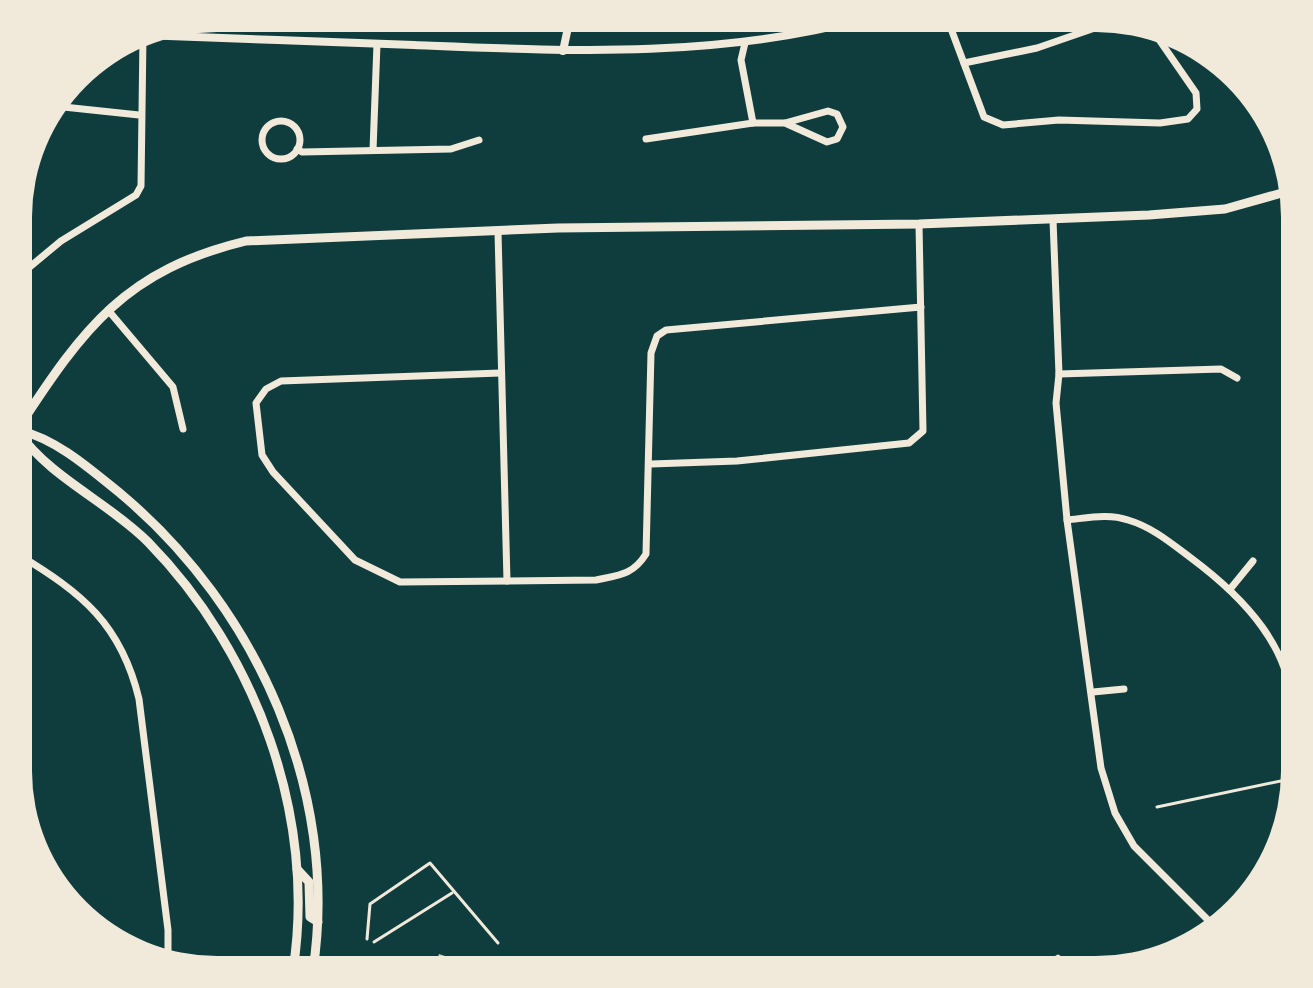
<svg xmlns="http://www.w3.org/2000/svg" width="1313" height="988" viewBox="0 0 1313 988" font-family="'Playfair Display',serif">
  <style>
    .building { fill: #cfcfc3 }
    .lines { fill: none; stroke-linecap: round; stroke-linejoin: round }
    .service { stroke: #f1e9da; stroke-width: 3 }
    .minor { stroke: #f1e9da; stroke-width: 7 }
    .tertiary { stroke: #f1e9da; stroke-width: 8 }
    .secondary { stroke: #f1e9da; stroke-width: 9 }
  </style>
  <rect width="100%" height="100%" fill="#0f3d3e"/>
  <!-- building -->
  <polygon class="building" points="439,954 484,969 484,970 434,970"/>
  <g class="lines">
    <!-- service -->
    <g class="service">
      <polyline points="1157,807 1295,778"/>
      <polyline points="367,939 370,904 430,863 498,943"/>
      <polyline points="374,942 452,893"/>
      <polyline points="1034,970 1058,956 1079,970"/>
    </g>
    <!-- minor -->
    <g class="minor">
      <polyline points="947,18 984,117 1003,125 1059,120 1160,123 1188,119 1197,109 1196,93 1151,28"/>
      <polyline points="745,43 741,60 753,123"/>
      <polyline points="964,63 1037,48 1118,20"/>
      <polyline points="54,106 139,115"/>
      <circle cx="281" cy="140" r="19"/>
      <polyline points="646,139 753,123 785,123 828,111 837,114 843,127 837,139 827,142 785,123"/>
      <polyline points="297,149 302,152 451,149 479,140"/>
      <polyline points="373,150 377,44"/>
      <polyline points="1053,220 1059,374 1056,403 1067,520 1101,768 1115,813 1134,846 1214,926"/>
      <polyline points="498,232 507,581"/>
      <polyline points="20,275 61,241 136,195 141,186 143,36"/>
      <polyline points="108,310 173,387 183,429"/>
      <path d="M500,373L281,381L266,389L256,403L262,455L273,472L355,560L400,582L596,580C619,575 633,575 646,554L651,353L657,336L666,330L921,307"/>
      <polyline points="1059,374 1221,369 1237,378"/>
      <polyline points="651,464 737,461 909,443 923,431 919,224"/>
      <path d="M1067,520C1087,518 1109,513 1128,520C1152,527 1171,543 1191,558C1242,596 1295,649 1292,718"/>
      <path d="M19,555C82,593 121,624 139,699L168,930V961"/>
      <polyline points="1231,588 1253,561"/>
      <polyline points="1093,692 1124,689"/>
      <polyline points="18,771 21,793"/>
    </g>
    <!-- tertiary -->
    <g class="tertiary">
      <path d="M141,35C232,39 323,41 414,45C566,51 718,59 867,18"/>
      <polyline points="563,51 570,18"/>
    </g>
    <!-- secondary -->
    <g class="secondary">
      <path d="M19,427C84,327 126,270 246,241L558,228L919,224L1149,215L1225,209L1289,191"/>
      <path d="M19,430C58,440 90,469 121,494C257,608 340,792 313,970"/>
      <path d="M19,433C51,478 108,502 148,542C256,652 317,817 293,970"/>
      <polyline points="297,869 309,882 310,917 318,922"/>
    </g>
  </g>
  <!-- crop -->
  <path d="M0 0H1313V988H0ZM217 32H1096A185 185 0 0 1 1281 217V771A185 185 0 0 1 1096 956H217A185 185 0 0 1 32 771V217A185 185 0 0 1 217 32Z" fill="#f1e9da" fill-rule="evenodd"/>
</svg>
